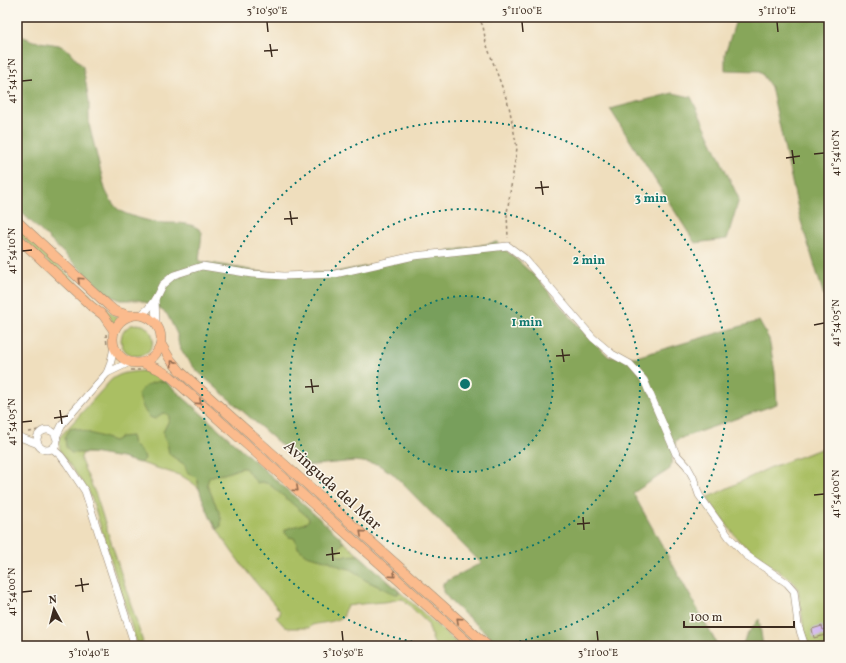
<svg xmlns="http://www.w3.org/2000/svg" width="846" height="663" viewBox="0 0 846 663" font-family="Vollkorn,serif">
  <style>
    .green { fill: #aabf64; stroke: #727441 }
    .forest { fill: #87a65a; stroke: #61683c }
    .building { fill: #c7a6f1 }
    .lines { fill: none; stroke-linecap: round; stroke-linejoin: round }
    .minor-casing { stroke: #95846e; stroke-width: 8 }
    .major-casing { stroke: #95846e; stroke-width: 10 }
    .path { stroke: #95846e; stroke-width: 1.5; stroke-dasharray: 3 3; stroke-linecap: butt }
    .minor { stroke: #fff; stroke-width: 7 }
    .major { stroke: #fbbb8d; stroke-width: 9 }
    .oneway { stroke: #916b50 }
    .ticks { fill: none; stroke: #3b2a1e; stroke-width: 1.5 }
    .ring { fill: none; stroke: #0f766e; stroke-width: 2; stroke-dasharray: 2 4 }
    .labels { text-anchor: middle; dominant-baseline: central; stroke-width: 3; stroke-linejoin: round; paint-order: stroke }
    .street-label { font-size: 16px; fill: #3b2a1e; stroke: #fbf7ec }
    .centre { fill: #0f766e; stroke: #fbf7ec; stroke-width: 2 }
    .ring-label { font-size: 12px; text-anchor: middle; font-weight: bold; fill: #0f766e; stroke: #fbf7ec; stroke-width: 3; stroke-linejoin: round; paint-order: stroke }
    .neatline { fill: none; stroke: #3b2a1e; stroke-width: 1.5 }
    .ticks-label { font-size: 10px; text-anchor: middle; fill: #3b2a1e }
  </style>
  <rect width="100%" height="100%" fill="#fbf7ec"/>
  <filter id="ink" filterUnits="userSpaceOnUse"><feTurbulence type="fractalNoise" baseFrequency=".025" numOctaves="2"/><feDisplacementMap in="SourceGraphic" scale="8" xChannelSelector="R" yChannelSelector="G"/><feConvolveMatrix kernelMatrix="1 2 1 2 8 2 1 2 1" color-interpolation-filters="sRGB"/></filter>
  <filter id="wash" filterUnits="userSpaceOnUse"><feTurbulence type="fractalNoise" baseFrequency=".012" numOctaves="4" result="noise"/><feDisplacementMap in="SourceGraphic" scale="16" xChannelSelector="R" yChannelSelector="G"/><feGaussianBlur stdDeviation="0.9" result="paint"/><feColorMatrix in="noise" values="0 0 0 0 0 0 0 0 0 0 0 0 0 0 0 0 0 1.4 0 .05"/><feComposite in="paint" operator="in"/></filter>
  <g filter="url(#wash)">
    <rect width="100%" height="100%" fill="#efdebd"/>
    <!-- green -->
    <g class="green">
      <polygon points="17,227 95,299 109,312 118,318 113,324 17,233"/>
      <circle cx="137" cy="340" r="16"/>
      <path d="M143,371C150,372 156,374 162,379L460,646H436L433,641L428,624L403,599C396,599 390,602 383,602C371,603 359,604 347,606L344,611V616C335,623 323,622 312,625L309,628H290L285,627L276,617L280,615V611C263,591 245,571 230,549C223,539 216,528 211,517C206,509 204,497 199,489C194,483 186,478 179,475C149,466 114,452 83,453L81,457V461L96,495L143,642L137,644L92,499L88,491L60,451L59,438L111,380C121,372 131,372 143,371Z"/>
      <polygon points="829,446 829,646 809,646 804,630 798,589 794,582 763,560 739,541 707,498 769,468"/>
    </g>
    <!-- forest -->
    <g class="forest">
      <polygon points="737,17 829,17 829,312 800,218 771,87 760,71 725,70 725,54"/>
      <path d="M17,34L33,41L59,45L68,50L83,67L89,101V124L105,189C108,196 113,205 119,210C125,215 146,220 154,222C169,225 191,219 202,232L199,261L262,272L330,273L441,253L497,242L537,278L580,328L609,357H636L759,321L769,339L775,372L777,404L676,440L670,469L633,493L718,646H501L453,604L443,592V583L481,563L392,473L377,464L355,461L305,466L196,370L186,357L179,346L177,334L167,314L157,307L139,300H120L105,293L17,208Z"/>
      <polygon points="673,93 691,97 739,199 727,239 695,243 610,109"/>
      <path d="M160,381L167,383L341,538L343,543L336,552L337,555L341,556L359,555L399,591L398,594H395L390,592L365,580L358,574L350,569L341,567L329,561L306,555L298,548L296,542L294,538L289,537L285,533V530C292,525 302,527 309,520L308,517L269,484L262,482L257,483L245,468H241L224,474L215,475L209,478L207,484L221,517V526L217,529L210,517L201,495L197,479L194,476L190,474L187,472L185,465L182,463L169,454L167,442L164,438L163,432L169,420V416C164,410 160,415 155,419C144,417 143,404 138,395C142,386 150,383 160,381Z"/>
      <polygon points="75,428 114,441 121,437 131,436 133,444 144,455 145,459 143,461 139,463 122,458 91,453 71,453 66,447 65,437 70,429"/>
      <polygon points="759,619 763,646 742,646 746,636"/>
    </g>
    <g id="blocks">
      <!-- building -->
      <polygon class="building" points="822,626 823,630 829,628 829,634 814,638 812,629"/>
    </g>
  </g>
  <g filter="url(#ink)">
    <use href="#blocks" fill-opacity="0" stroke="#95846e" stroke-width="1"/>
    <g class="lines">
      <!-- minor casing -->
      <g class="minor-casing">
        <g id="minor">
          <polyline points="155,299 156,324"/>
          <polyline points="141,315 148,309 155,299 162,285 174,275 202,266 252,274 284,276 335,274 414,256 508,246 524,258 593,338 612,354 630,364 644,380 676,454 687,466 693,477 699,495 729,537 746,555 787,583 794,591 798,625 805,646"/>
          <polyline points="107,373 130,362"/>
          <circle cx="47" cy="440" r="10"/>
          <polyline points="17,436 38,444"/>
          <polyline points="56,437 63,423 107,373 110,365 114,348"/>
          <polyline points="52,448 61,456 67,464 85,491 135,646"/>
        </g>
      </g>
      <!-- major casing -->
      <g class="major-casing">
        <g id="major">
          <polyline points="17,221 109,306 115,311 131,316"/>
          <polyline points="17,237 91,306 103,315 114,331"/>
          <circle cx="137" cy="339" r="24"/>
          <polyline points="161,344 170,359 180,371 488,646"/>
          <polyline points="143,363 158,369 170,376 472,646"/>
        </g>
      </g>
      <!-- path -->
      <g class="path">
        <polyline points="478,17 483,26 486,43 509,106 517,148 507,213 508,238"/>
        <polyline points="106,334 107,346"/>
        <polyline points="131,370 140,370"/>
        <path d="M29,432C37,431 44,427 52,430"/>
      </g>
      <!-- minor -->
      <use href="#minor" class="minor"/>
      <!-- major -->
      <use href="#major" class="major"/>
    </g>
    <!-- one-way arrows -->
    <defs><path id="oneway-chevron" d="M-2-3.5L2.5 0L-2 3.5" fill="none" stroke-width="1.6" stroke-linecap="round" stroke-linejoin="round"/></defs>
    <g class="oneway">
      <use href="#oneway-chevron" transform="translate(80 280) rotate(-137)"/>
      <use href="#oneway-chevron" transform="translate(173 363) rotate(-130)"/>
      <use href="#oneway-chevron" transform="translate(199 402) rotate(42)"/>
      <use href="#oneway-chevron" transform="translate(296 489) rotate(42)"/>
      <use href="#oneway-chevron" transform="translate(362 533) rotate(-138)"/>
      <use href="#oneway-chevron" transform="translate(393 575) rotate(42)"/>
      <use href="#oneway-chevron" transform="translate(459 620) rotate(-138)"/>
    </g>
  </g>
  <!-- ticks -->
  <path class="ticks" d="M267,22L268,32M522,22L523,32M777,22L778,32M270,44L272,57M264,51L278,50M22,81L32,80M792,150L794,164M814,154L824,153M786,158L800,156M541,181L543,195M535,188L549,187M290,211L292,225M284,219L298,218M22,251L32,250M814,325L824,323M562,349L564,362M556,356L570,355M311,379L313,393M305,387L319,386M60,410L62,424M54,418L68,416M22,422L32,421M814,495L824,494M583,517L584,530M577,524L590,523M332,547L333,561M326,555L340,553M81,578L83,592M75,586L89,584M22,592L32,591M87,631L89,641M342,631L343,641M597,631L598,641"/>
  <!-- distance rings -->
  <circle cx="465" cy="384" r="88" fill="#0f766e" fill-opacity=".12"/>
  <g class="ring">
    <circle cx="465" cy="384" r="88"/>
    <circle cx="465" cy="384" r="175"/>
    <path d="M442 646A263 263 0 1 1 488 646"/>
  </g>
  <g class="labels">
    <!-- street labels -->
    <g class="street-label">
      <text transform="translate(332 486) rotate(42)">Avinguda del Mar</text>
    </g>
  </g>
  <circle cx="465" cy="384" r="6" class="centre"/>
  <g class="ring-label">
    <text x="651" y="202">3 min</text>
    <text x="589" y="264">2 min</text>
    <text x="527" y="326">1 min</text>
  </g>
  <!-- margin -->
  <rect width="846" height="663" fill="none" stroke="#fbf7ec" stroke-width="44"/>
  <!-- north arrow -->
  <g transform="translate(54 609) rotate(353)" stroke="#fbf7ec" stroke-width="3" paint-order="stroke">
  <path d="M0-3L7 15L0 10L-7 15Z" fill="#3b2a1e"/>
  <text y="-6" font-size="11" font-weight="bold" text-anchor="middle" fill="#3b2a1e">N</text>
  </g>
  <!-- scale -->
  <path d="M684 621v6h110v-6" fill="none" stroke="#3b2a1e" stroke-width="2"/>
  <text x="690" y="621" font-size="12" fill="#3b2a1e" stroke="#fbf7ec" stroke-width="3" paint-order="stroke">100 m</text>
  <rect x="22" y="22" width="802" height="619" class="neatline"/>
  <g class="ticks-label">
    <text x="267" y="14">3°10'50"E</text>
    <text x="522" y="14">3°11'00"E</text>
    <text x="777" y="14">3°11'10"E</text>
    <text transform="translate(11 81) rotate(-90)" y="4">41°54'15"N</text>
    <text transform="translate(835 153) rotate(-90)" y="4">41°54'10"N</text>
    <text transform="translate(11 251) rotate(-90)" y="4">41°54'10"N</text>
    <text transform="translate(835 323) rotate(-90)" y="4">41°54'05"N</text>
    <text transform="translate(11 422) rotate(-90)" y="4">41°54'05"N</text>
    <text transform="translate(835 494) rotate(-90)" y="4">41°54'00"N</text>
    <text transform="translate(11 592) rotate(-90)" y="4">41°54'00"N</text>
    <text x="89" y="656">3°10'40"E</text>
    <text x="343" y="656">3°10'50"E</text>
    <text x="598" y="656">3°11'00"E</text>
  </g>
</svg>
